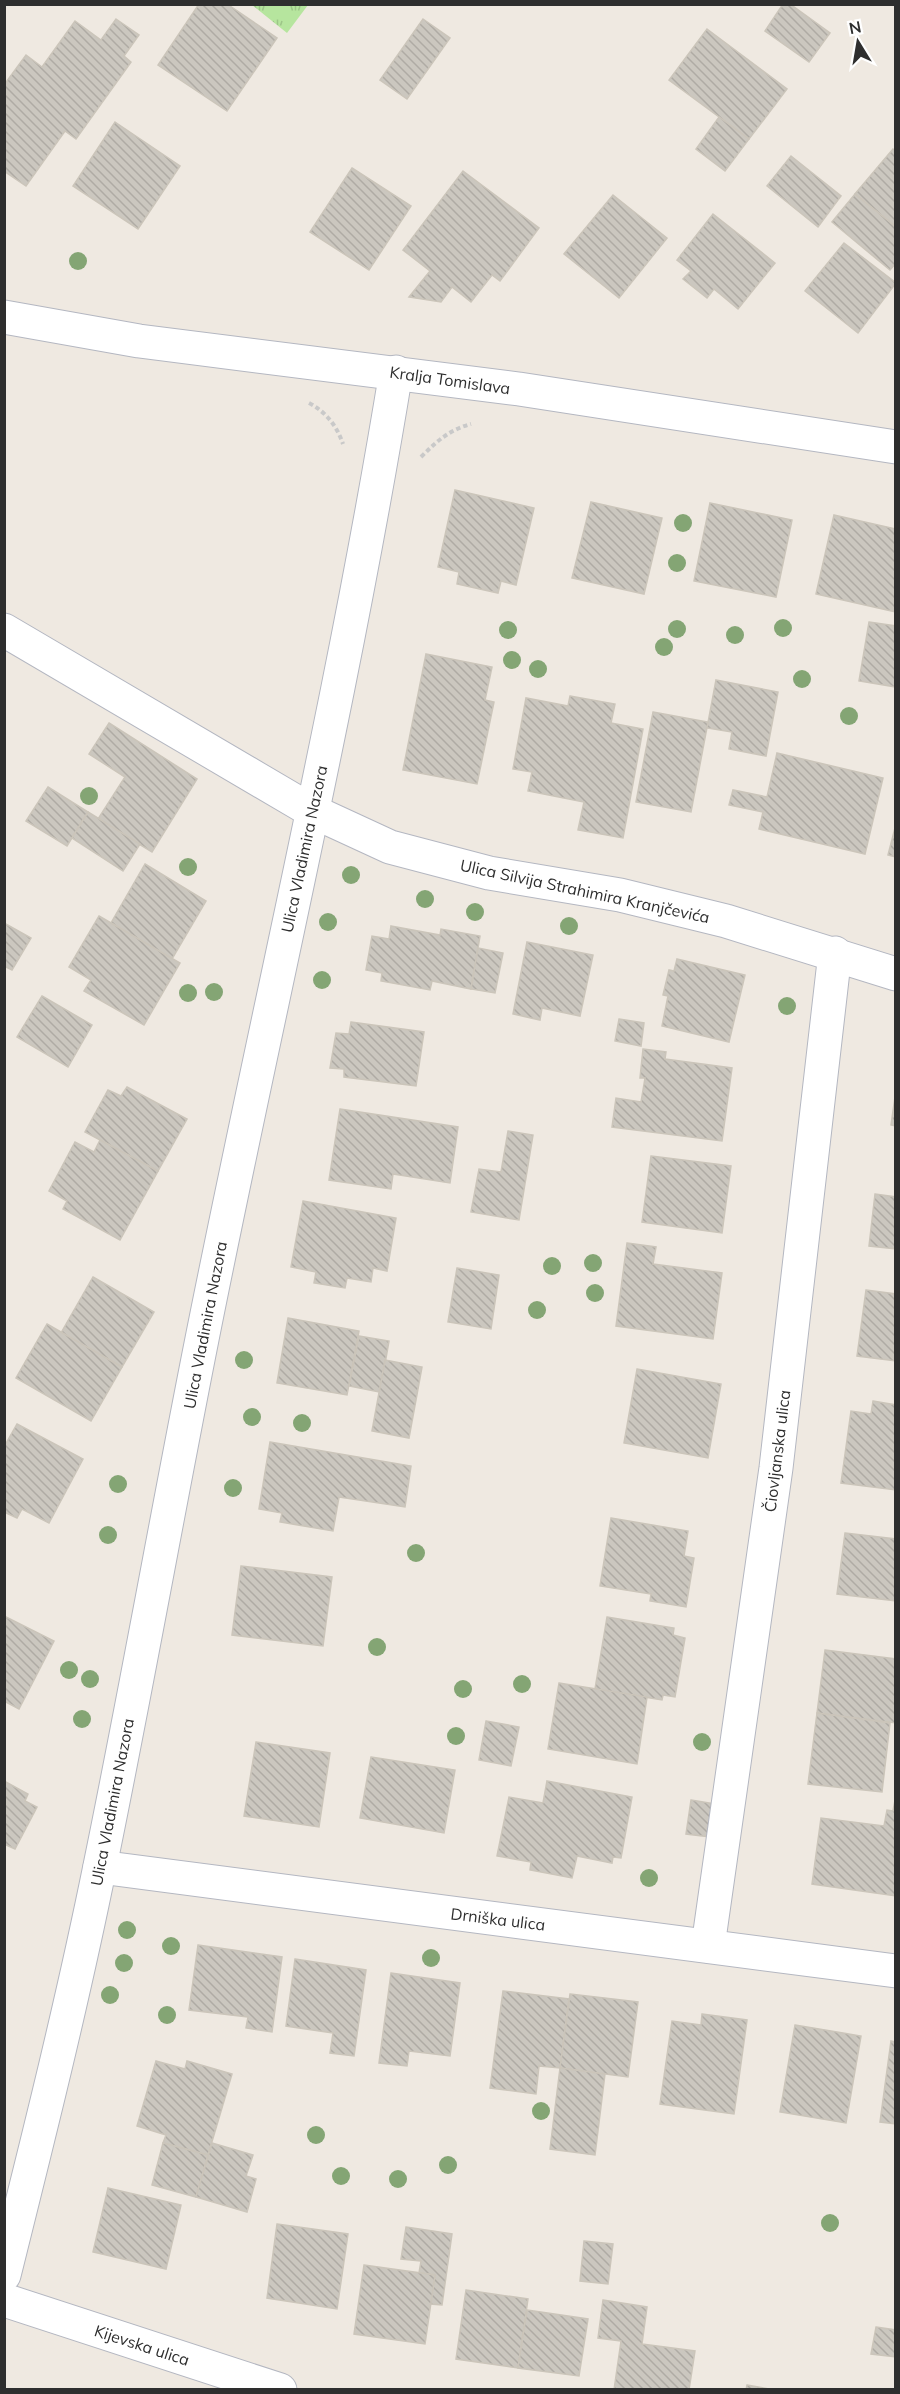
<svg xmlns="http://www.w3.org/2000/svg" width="900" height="2394" viewBox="0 0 900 2394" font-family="Mulish,sans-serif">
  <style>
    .grass { fill: url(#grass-tufts) }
    .building { fill: url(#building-back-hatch); stroke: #cbc5ba; stroke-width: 1.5 }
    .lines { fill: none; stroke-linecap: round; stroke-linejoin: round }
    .minor-casing { stroke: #b4b7c1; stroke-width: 35 }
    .path { stroke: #c9c9c9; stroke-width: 4; stroke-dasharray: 4.5 3; stroke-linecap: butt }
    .minor { stroke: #fff; stroke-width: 33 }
    .tree { fill: #84a574 }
    .labels { text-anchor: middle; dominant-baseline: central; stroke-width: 4.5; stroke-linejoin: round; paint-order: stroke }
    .street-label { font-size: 16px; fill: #2e2e2e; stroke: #fff }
  </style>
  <defs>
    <pattern id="grass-tufts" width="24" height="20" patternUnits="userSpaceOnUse" patternTransform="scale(1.5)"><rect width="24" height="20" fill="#b6e59e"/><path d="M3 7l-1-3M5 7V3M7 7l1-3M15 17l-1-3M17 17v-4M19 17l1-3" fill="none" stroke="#9dc588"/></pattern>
    <pattern id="building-back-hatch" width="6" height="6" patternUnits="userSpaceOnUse" patternTransform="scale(1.5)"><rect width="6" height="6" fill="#cbc7bf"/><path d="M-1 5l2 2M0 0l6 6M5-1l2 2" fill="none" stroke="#afaba4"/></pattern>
  </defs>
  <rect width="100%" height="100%" fill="#efe9e1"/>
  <!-- grass -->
  <polygon class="grass" points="252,5 308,5 287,33"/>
  <!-- building -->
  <g class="building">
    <polygon points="199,4 227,4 277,38 227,111 158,65"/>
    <polygon points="783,4 790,4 830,33 809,62 765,31"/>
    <polygon points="116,19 139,35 124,56 131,62 76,139 65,131 26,186 4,171 4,85 26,55 42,67 75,21 101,40"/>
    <polygon points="423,19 450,38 407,99 380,80"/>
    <polygon points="707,29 787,89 749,139 669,80"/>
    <polygon points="719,117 749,139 725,171 696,149"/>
    <polygon points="115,122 180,166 138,229 73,186"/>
    <polygon points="893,149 896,151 896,227 855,194"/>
    <polygon points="791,156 841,196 818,227 767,186"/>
    <polygon points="352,168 411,206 369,270 310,232"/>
    <polygon points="463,171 539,228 500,281 492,275 471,302 452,287 441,302 409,297 430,271 403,250"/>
    <polygon points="855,194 896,227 896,263 890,270 832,222"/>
    <polygon points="613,195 667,238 619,298 564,254"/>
    <polygon points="713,214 775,263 738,309 714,289 707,298 683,279 691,271 677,260"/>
    <polygon points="844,243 896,283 858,333 805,291"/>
    <polygon points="455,490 534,508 516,585 501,581 498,593 457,584 459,572 438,567"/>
    <polygon points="591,502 662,518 644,594 572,578"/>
    <polygon points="710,503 792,520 776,597 694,581"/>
    <polygon points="834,515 896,529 896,612 816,594"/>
    <polygon points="869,622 896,626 896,687 859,681"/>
    <polygon points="426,654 492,667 485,700 494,702 477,784 403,770"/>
    <polygon points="716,680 778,692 766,756 729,749 732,732 707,728"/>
    <polygon points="570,696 615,704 611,723 643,729 623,838 578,830 584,802 528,791 532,772 513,769 526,698 568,706"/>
    <polygon points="653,712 708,722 691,812 636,802"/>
    <polygon points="109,723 197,779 152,852 98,819 125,777 89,754"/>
    <polygon points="777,753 883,778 865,854 759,829 763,812 729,805 733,790 767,797"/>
    <polygon points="48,787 88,812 67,846 26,821"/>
    <polygon points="88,812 140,844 123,871 72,838"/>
    <polygon points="896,824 896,857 888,855"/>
    <polygon points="145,864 206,901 172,959 111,923"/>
    <polygon points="99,916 180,963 144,1025 84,991 91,980 69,967"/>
    <polygon points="4,923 31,938 12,970 4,966"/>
    <polygon points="391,926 440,935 441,929 480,936 471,989 432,981 430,990 381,981 382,973 366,970 372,936 389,939"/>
    <polygon points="527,942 593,955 580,1016 542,1008 540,1020 513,1014"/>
    <polygon points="478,948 503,953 495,993 471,989"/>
    <polygon points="677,959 745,975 729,1042 662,1026 668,996 663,995 669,970 674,971"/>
    <polygon points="42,996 92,1025 68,1067 17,1037"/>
    <polygon points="619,1019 644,1023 641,1046 615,1041"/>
    <polygon points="351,1022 424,1032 416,1086 344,1077 344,1069 330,1068 336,1033 349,1034"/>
    <polygon points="643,1049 666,1052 665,1059 732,1068 722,1141 612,1127 616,1098 641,1102 645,1078 640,1078"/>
    <polygon points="127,1087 187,1119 158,1171 85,1132 108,1090 121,1096"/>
    <polygon points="896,1090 896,1126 891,1125"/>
    <polygon points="340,1109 458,1127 450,1183 393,1174 391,1189 329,1180"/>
    <polygon points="508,1131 533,1135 519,1220 471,1212 479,1169 501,1172"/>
    <polygon points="100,1140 158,1171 120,1240 63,1209 67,1201 49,1191 75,1142 94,1152"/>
    <polygon points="651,1156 731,1166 722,1233 642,1222"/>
    <polygon points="875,1194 896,1197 896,1249 869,1246"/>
    <polygon points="303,1201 396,1218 387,1271 373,1268 371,1282 347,1278 345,1288 314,1283 316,1272 291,1267"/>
    <polygon points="627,1243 656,1247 653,1264 722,1273 713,1339 616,1326"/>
    <polygon points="457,1268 499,1275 491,1329 448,1322"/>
    <polygon points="93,1277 154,1312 122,1367 61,1333"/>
    <polygon points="866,1290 896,1294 896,1361 857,1356"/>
    <polygon points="288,1318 359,1331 347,1395 277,1383"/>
    <polygon points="47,1324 122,1367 91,1421 16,1378"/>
    <polygon points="359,1336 389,1341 380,1392 349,1386"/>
    <polygon points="385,1360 422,1367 409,1438 372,1431"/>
    <polygon points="637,1369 721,1384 708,1458 624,1443"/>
    <polygon points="873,1401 896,1405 896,1490 841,1483 851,1411 871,1414"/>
    <polygon points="17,1424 83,1459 49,1523 22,1509 17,1518 4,1512 4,1447"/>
    <polygon points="270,1442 411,1466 405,1507 339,1497 333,1531 280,1522 282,1513 259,1509"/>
    <polygon points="611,1518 688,1531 684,1556 694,1558 686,1607 650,1601 651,1594 600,1586"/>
    <polygon points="845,1533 896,1539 896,1601 837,1594"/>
    <polygon points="241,1566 332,1577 323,1646 232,1635"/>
    <polygon points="4,1616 54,1641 19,1709 4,1701"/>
    <polygon points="607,1617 674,1628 673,1635 685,1638 675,1697 663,1695 662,1700 595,1689"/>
    <polygon points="825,1650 896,1659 896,1723 817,1713"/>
    <polygon points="559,1683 647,1697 637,1764 548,1749"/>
    <polygon points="817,1713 890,1723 882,1792 808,1784"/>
    <polygon points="486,1721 519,1727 511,1766 479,1760"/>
    <polygon points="256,1742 330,1753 319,1827 244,1816"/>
    <polygon points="371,1757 455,1770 444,1833 360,1818"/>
    <polygon points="4,1781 28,1794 25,1801 37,1807 15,1849 4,1844"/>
    <polygon points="547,1781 632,1797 621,1858 613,1857 612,1863 577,1856 572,1878 530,1870 531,1862 497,1856 509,1797 543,1803"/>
    <polygon points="896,1795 896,1896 812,1884 821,1818 884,1826 887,1810 893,1811"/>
    <polygon points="691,1800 716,1804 710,1837 686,1834"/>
    <polygon points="198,1945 282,1957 272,2032 246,2028 248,2017 189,2010"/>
    <polygon points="295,1959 366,1970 354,2056 330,2053 333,2033 286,2026"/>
    <polygon points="391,1973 460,1983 450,2056 409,2051 407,2066 379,2063"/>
    <polygon points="503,1991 569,1999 560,2068 539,2066 536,2094 490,2088"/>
    <polygon points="570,1994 638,2002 628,2077 560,2068"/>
    <polygon points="702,2014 747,2020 734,2114 660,2104 672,2021 701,2025"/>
    <polygon points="795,2025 861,2036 846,2123 780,2112"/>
    <polygon points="891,2041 896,2042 896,2124 880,2122"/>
    <polygon points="156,2061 185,2069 187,2061 232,2074 208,2155 163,2143 166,2135 137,2126"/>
    <polygon points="560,2068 605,2074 595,2155 550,2149"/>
    <polygon points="163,2143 208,2155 196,2197 152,2185"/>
    <polygon points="212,2143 253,2155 246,2176 256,2179 247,2212 196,2197"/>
    <polygon points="108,2188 181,2205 166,2269 93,2252"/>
    <polygon points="277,2224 348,2234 337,2309 267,2298"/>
    <polygon points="406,2227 452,2234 442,2305 430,2304 435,2275 419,2273 421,2261 401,2259"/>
    <polygon points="584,2241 613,2244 608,2284 580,2281"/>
    <polygon points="364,2265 435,2275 425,2344 354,2334"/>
    <polygon points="466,2290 528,2299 518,2368 456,2359"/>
    <polygon points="603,2300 647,2307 642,2344 695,2351 689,2390 614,2390 621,2341 598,2338"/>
    <polygon points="527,2310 588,2319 579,2376 518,2368"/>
    <polygon points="876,2327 896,2330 896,2357 871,2354"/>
    <polygon points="747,2385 775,2390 746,2390"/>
  </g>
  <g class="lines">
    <!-- minor casing -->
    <g class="minor-casing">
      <g id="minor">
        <polyline points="4,317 139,341 519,389 896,447"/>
        <polyline points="4,630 312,811 390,847 489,873 620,895 726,921 896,974"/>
        <polyline points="100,1867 896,1971"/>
        <polyline points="708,1946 776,1468 835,953"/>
        <path d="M4,2275C38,2139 72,2004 100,1866C136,1691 167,1515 202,1339C266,1017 343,697 396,372"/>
        <polyline points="4,2300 280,2390"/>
      </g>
    </g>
    <!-- path -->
    <g class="path">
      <path d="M309,403C326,412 337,426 343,444"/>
      <path d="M421,457C437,441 449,430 471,424"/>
    </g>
    <!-- minor -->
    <use href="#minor" class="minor"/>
  </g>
  <!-- trees -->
  <g class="tree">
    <circle cx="78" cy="261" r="9"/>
    <circle cx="683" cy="523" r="9"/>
    <circle cx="677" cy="563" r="9"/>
    <circle cx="783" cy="628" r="9"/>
    <circle cx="677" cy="629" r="9"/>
    <circle cx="508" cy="630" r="9"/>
    <circle cx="735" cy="635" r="9"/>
    <circle cx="664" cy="647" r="9"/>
    <circle cx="512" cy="660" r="9"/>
    <circle cx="538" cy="669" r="9"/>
    <circle cx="802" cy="679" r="9"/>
    <circle cx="849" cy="716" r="9"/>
    <circle cx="89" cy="796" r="9"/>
    <circle cx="188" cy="867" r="9"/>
    <circle cx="351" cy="875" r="9"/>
    <circle cx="425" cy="899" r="9"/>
    <circle cx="475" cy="912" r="9"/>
    <circle cx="328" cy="922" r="9"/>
    <circle cx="569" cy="926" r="9"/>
    <circle cx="322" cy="980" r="9"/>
    <circle cx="214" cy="992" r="9"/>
    <circle cx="188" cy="993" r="9"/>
    <circle cx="787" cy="1006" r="9"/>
    <circle cx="593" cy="1263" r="9"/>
    <circle cx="552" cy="1266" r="9"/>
    <circle cx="595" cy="1293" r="9"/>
    <circle cx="537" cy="1310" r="9"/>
    <circle cx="244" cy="1360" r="9"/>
    <circle cx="252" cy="1417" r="9"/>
    <circle cx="302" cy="1423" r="9"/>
    <circle cx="118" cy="1484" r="9"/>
    <circle cx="233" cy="1488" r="9"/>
    <circle cx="108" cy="1535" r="9"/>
    <circle cx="416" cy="1553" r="9"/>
    <circle cx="377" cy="1647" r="9"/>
    <circle cx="69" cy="1670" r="9"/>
    <circle cx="90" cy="1679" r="9"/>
    <circle cx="522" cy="1684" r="9"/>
    <circle cx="463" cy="1689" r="9"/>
    <circle cx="82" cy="1719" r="9"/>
    <circle cx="456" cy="1736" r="9"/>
    <circle cx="702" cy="1742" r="9"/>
    <circle cx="649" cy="1878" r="9"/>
    <circle cx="127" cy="1930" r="9"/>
    <circle cx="171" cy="1946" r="9"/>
    <circle cx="431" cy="1958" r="9"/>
    <circle cx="124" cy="1963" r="9"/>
    <circle cx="110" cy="1995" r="9"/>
    <circle cx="167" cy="2015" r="9"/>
    <circle cx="541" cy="2111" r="9"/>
    <circle cx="316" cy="2135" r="9"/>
    <circle cx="448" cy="2165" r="9"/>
    <circle cx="341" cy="2176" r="9"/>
    <circle cx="398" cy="2179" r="9"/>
    <circle cx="830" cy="2223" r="9"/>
  </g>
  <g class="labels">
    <!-- street labels -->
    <g class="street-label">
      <text transform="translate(450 380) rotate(8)">Kralja Tomislava</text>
      <text transform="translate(304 849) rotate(-78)">Ulica Vladimira Nazora</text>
      <text transform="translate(585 891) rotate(12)">Ulica Silvija Strahimira Kranjčevića</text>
      <text transform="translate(205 1325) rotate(-79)">Ulica Vladimira Nazora</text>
      <text transform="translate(777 1451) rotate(-83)">Čiovljanska ulica</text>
      <text transform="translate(112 1802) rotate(-79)">Ulica Vladimira Nazora</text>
      <text transform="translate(498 1919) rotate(7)">Drniška ulica</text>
      <text transform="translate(142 2345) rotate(18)">Kijevska ulica</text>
    </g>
  </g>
  <!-- border -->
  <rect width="900" height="2394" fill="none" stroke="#2e2e2e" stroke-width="12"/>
  <!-- north arrow -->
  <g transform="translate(858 42) rotate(349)" stroke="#ffffff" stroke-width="4.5" paint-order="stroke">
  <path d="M0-4.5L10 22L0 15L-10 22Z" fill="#2e2e2e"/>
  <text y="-9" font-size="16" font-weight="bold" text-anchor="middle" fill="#2e2e2e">N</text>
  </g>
</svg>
